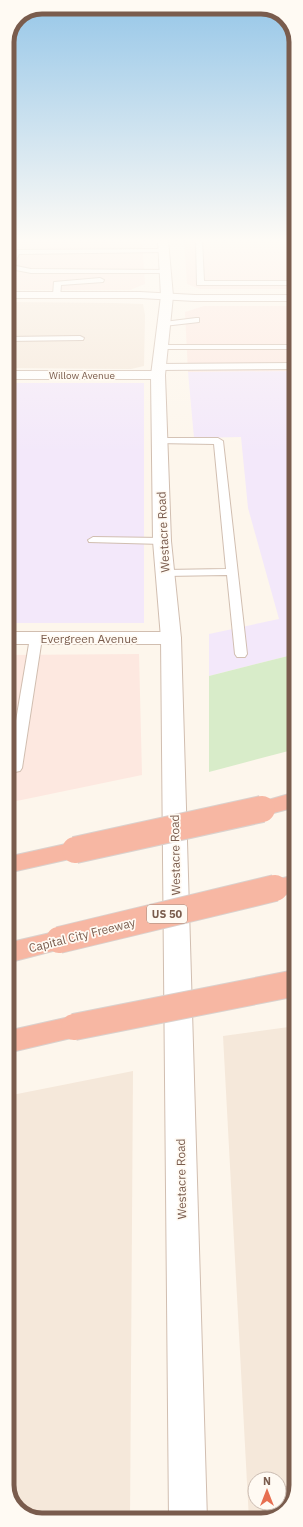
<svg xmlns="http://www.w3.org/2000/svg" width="303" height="1527" viewBox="0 0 303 1527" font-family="'IBM Plex Sans',sans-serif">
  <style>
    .residential { fill: #f5e8da; fill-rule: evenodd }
    .commercial { fill: #fde8e0 }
    .education { fill: #f3e8fa }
    .green { fill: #d8ecc9 }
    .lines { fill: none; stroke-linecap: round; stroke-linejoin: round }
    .service-casing { stroke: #d1beb0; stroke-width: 2 }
    .minor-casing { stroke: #d1beb0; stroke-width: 2 }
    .tertiary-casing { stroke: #d1beb0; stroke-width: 2 }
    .motorway-casing { stroke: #dad1cd; stroke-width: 2 }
    .service { fill: #fff; fill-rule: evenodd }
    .minor { fill: #fff; fill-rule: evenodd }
    .tertiary { fill: #fff; fill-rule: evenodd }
    .motorway { fill: #f7b7a3; fill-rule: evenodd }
    .motorway-bridge-casing { stroke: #dad1cd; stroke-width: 28; stroke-linecap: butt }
    .motorway-bridge { stroke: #f7b7a3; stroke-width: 26 }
    .labels { text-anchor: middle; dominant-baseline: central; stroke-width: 3.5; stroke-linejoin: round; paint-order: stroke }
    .far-street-label { font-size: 10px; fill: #7a5c4d; stroke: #fffaf3 }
    .shield { fill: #fffaf3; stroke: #a28b7f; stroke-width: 1 }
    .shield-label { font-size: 11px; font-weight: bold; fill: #7a5c4d }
    .street-label { font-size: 12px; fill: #7a5c4d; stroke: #fffaf3 }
    .rim { fill: none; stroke: #7a5c4d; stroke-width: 5 }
  </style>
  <rect width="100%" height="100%" fill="#fdf6ec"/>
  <!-- residential -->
  <g class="residential">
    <polygon points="7,302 115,303 143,304 145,315 144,366 131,369 7,368"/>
    <path d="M296,1026V1486L288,1508L266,1520H249L223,1036ZM255,1479H279V1503H255Z"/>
    <polygon points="133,1071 130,1520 37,1520 17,1510 7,1490 7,1096"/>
  </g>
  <!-- commercial -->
  <g class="commercial">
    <polygon points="8,240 142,240 145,284 130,290 7,290"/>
    <polygon points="184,240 296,240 296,289 200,289 187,284"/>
    <polygon points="204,306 296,306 296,371 188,372 185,312"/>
    <polygon points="139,654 142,775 7,803 7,655"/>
  </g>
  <!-- education -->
  <g class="education">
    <polygon points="296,371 296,654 209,676 209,634 279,619 248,508 241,437 194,438 188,372"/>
    <rect x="7" y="383" width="137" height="240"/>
  </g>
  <!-- green -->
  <polygon class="green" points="296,654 296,749 209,772 209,676"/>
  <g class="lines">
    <!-- service casing -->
    <g class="service-casing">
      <g id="service">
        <polygon points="196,240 202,240 204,281 296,281 296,285 197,285"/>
        <polygon points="163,249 166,251 165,252 19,254 14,264 16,266 31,269 167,270 167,272 165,273 31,273 11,269 8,264 14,252 17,250"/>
        <polygon points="100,278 104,280 103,282 61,285 60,297 54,297 53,295 54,282"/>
        <polygon points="196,318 199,318 199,322 164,326 160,324 164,322"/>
        <polygon points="80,336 84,338 83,340 7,341 7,337"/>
        <polygon points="158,345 296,345 296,349 161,349 157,347"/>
        <polygon points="296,363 296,369 159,370 155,367 159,364"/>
        <polygon points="159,438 218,438 223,441 247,654 245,657 237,657 235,654 227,575 165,576 161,575 159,573 161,571 165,570 226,569 214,444 156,443 154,441 156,439"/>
        <polygon points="93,537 162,538 167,541 162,544 89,542 88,540"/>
        <polygon points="36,634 40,635 42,638 22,768 20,771 15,772 10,771 8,768 30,638 32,635"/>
      </g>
    </g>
    <!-- minor casing -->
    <g class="minor-casing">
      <g id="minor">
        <polygon points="7,292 140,292 195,295 296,295 296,301 195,301 140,298 7,298"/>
        <polygon points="7,371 158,371 163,372 165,375 163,378 158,379 7,379"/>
        <polygon points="7,632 171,632 178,634 181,638 178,642 171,644 7,644"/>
      </g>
    </g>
    <!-- tertiary casing -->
    <g class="tertiary-casing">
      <polygon id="tertiary" points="158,240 168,240 173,296 165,375 171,541 181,638 207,1520 169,1520 161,638 153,541 151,375 161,296"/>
    </g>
    <!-- motorway casing -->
    <g class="motorway-casing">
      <g id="motorway">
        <polygon points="296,792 296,807 262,816 254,814 250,809 254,804"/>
        <polygon points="75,842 83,844 87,850 83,856 7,873 7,857"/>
        <polygon points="296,875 296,892 275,897 266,894 263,888 266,882"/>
        <polygon points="59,931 68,933 72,940 68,947 7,963 7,943"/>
        <polygon points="74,1016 84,1019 88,1027 84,1035 7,1053 7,1031"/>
      </g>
    </g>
    <!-- service -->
    <use href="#service" class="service"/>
    <!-- minor -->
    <use href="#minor" class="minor"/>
    <!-- tertiary -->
    <use href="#tertiary" class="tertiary"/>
    <!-- motorway -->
    <use href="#motorway" class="motorway"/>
    <!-- motorway-bridge casing -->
    <g class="motorway-bridge-casing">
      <g id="motorway-bridge">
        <polyline points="75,850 262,809"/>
        <polyline points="59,940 275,888"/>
        <polyline points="74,1027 296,983"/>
      </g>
    </g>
    <!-- motorway-bridge -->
    <use href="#motorway-bridge" class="motorway-bridge"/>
  </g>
  <!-- sky -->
  <linearGradient id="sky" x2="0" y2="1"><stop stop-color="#97c7e8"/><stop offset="0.53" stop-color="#fefbf6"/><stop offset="1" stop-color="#fefbf6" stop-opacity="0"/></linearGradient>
  <rect width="303" height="454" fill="url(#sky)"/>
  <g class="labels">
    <!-- far-street labels -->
    <g class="far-street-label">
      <text x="82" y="375">Willow Avenue</text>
    </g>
    <!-- shield labels -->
    <rect class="shield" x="147" y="905" width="40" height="18" rx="3"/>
    <g class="shield-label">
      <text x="167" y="914">US 50</text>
    </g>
    <!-- street labels -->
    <g class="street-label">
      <text transform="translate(163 532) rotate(-93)">Westacre Road</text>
      <text x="89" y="638">Evergreen Avenue</text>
      <text transform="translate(175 855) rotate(-91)">Westacre Road</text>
      <text transform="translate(82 935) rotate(-14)">Capital City Freeway</text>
      <text transform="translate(181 1179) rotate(-91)">Westacre Road</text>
    </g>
  </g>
  <!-- crop -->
  <path d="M0 0H303V1527H0ZM42 14H261A28 28 0 0 1 289 42V1485A28 28 0 0 1 261 1513H42A28 28 0 0 1 14 1485V42A28 28 0 0 1 42 14Z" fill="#fffaf3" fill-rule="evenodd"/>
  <path class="rim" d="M42 14H261A28 28 0 0 1 289 42V1485A28 28 0 0 1 261 1513H42A28 28 0 0 1 14 1485V42A28 28 0 0 1 42 14Z"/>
  <!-- north arrow -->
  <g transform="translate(267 1491)"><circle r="19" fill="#fffaf3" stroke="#cabbb1"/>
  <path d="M0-3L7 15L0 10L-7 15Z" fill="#e76f51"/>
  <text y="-6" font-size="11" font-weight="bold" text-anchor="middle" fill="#7a5c4d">N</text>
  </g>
</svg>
